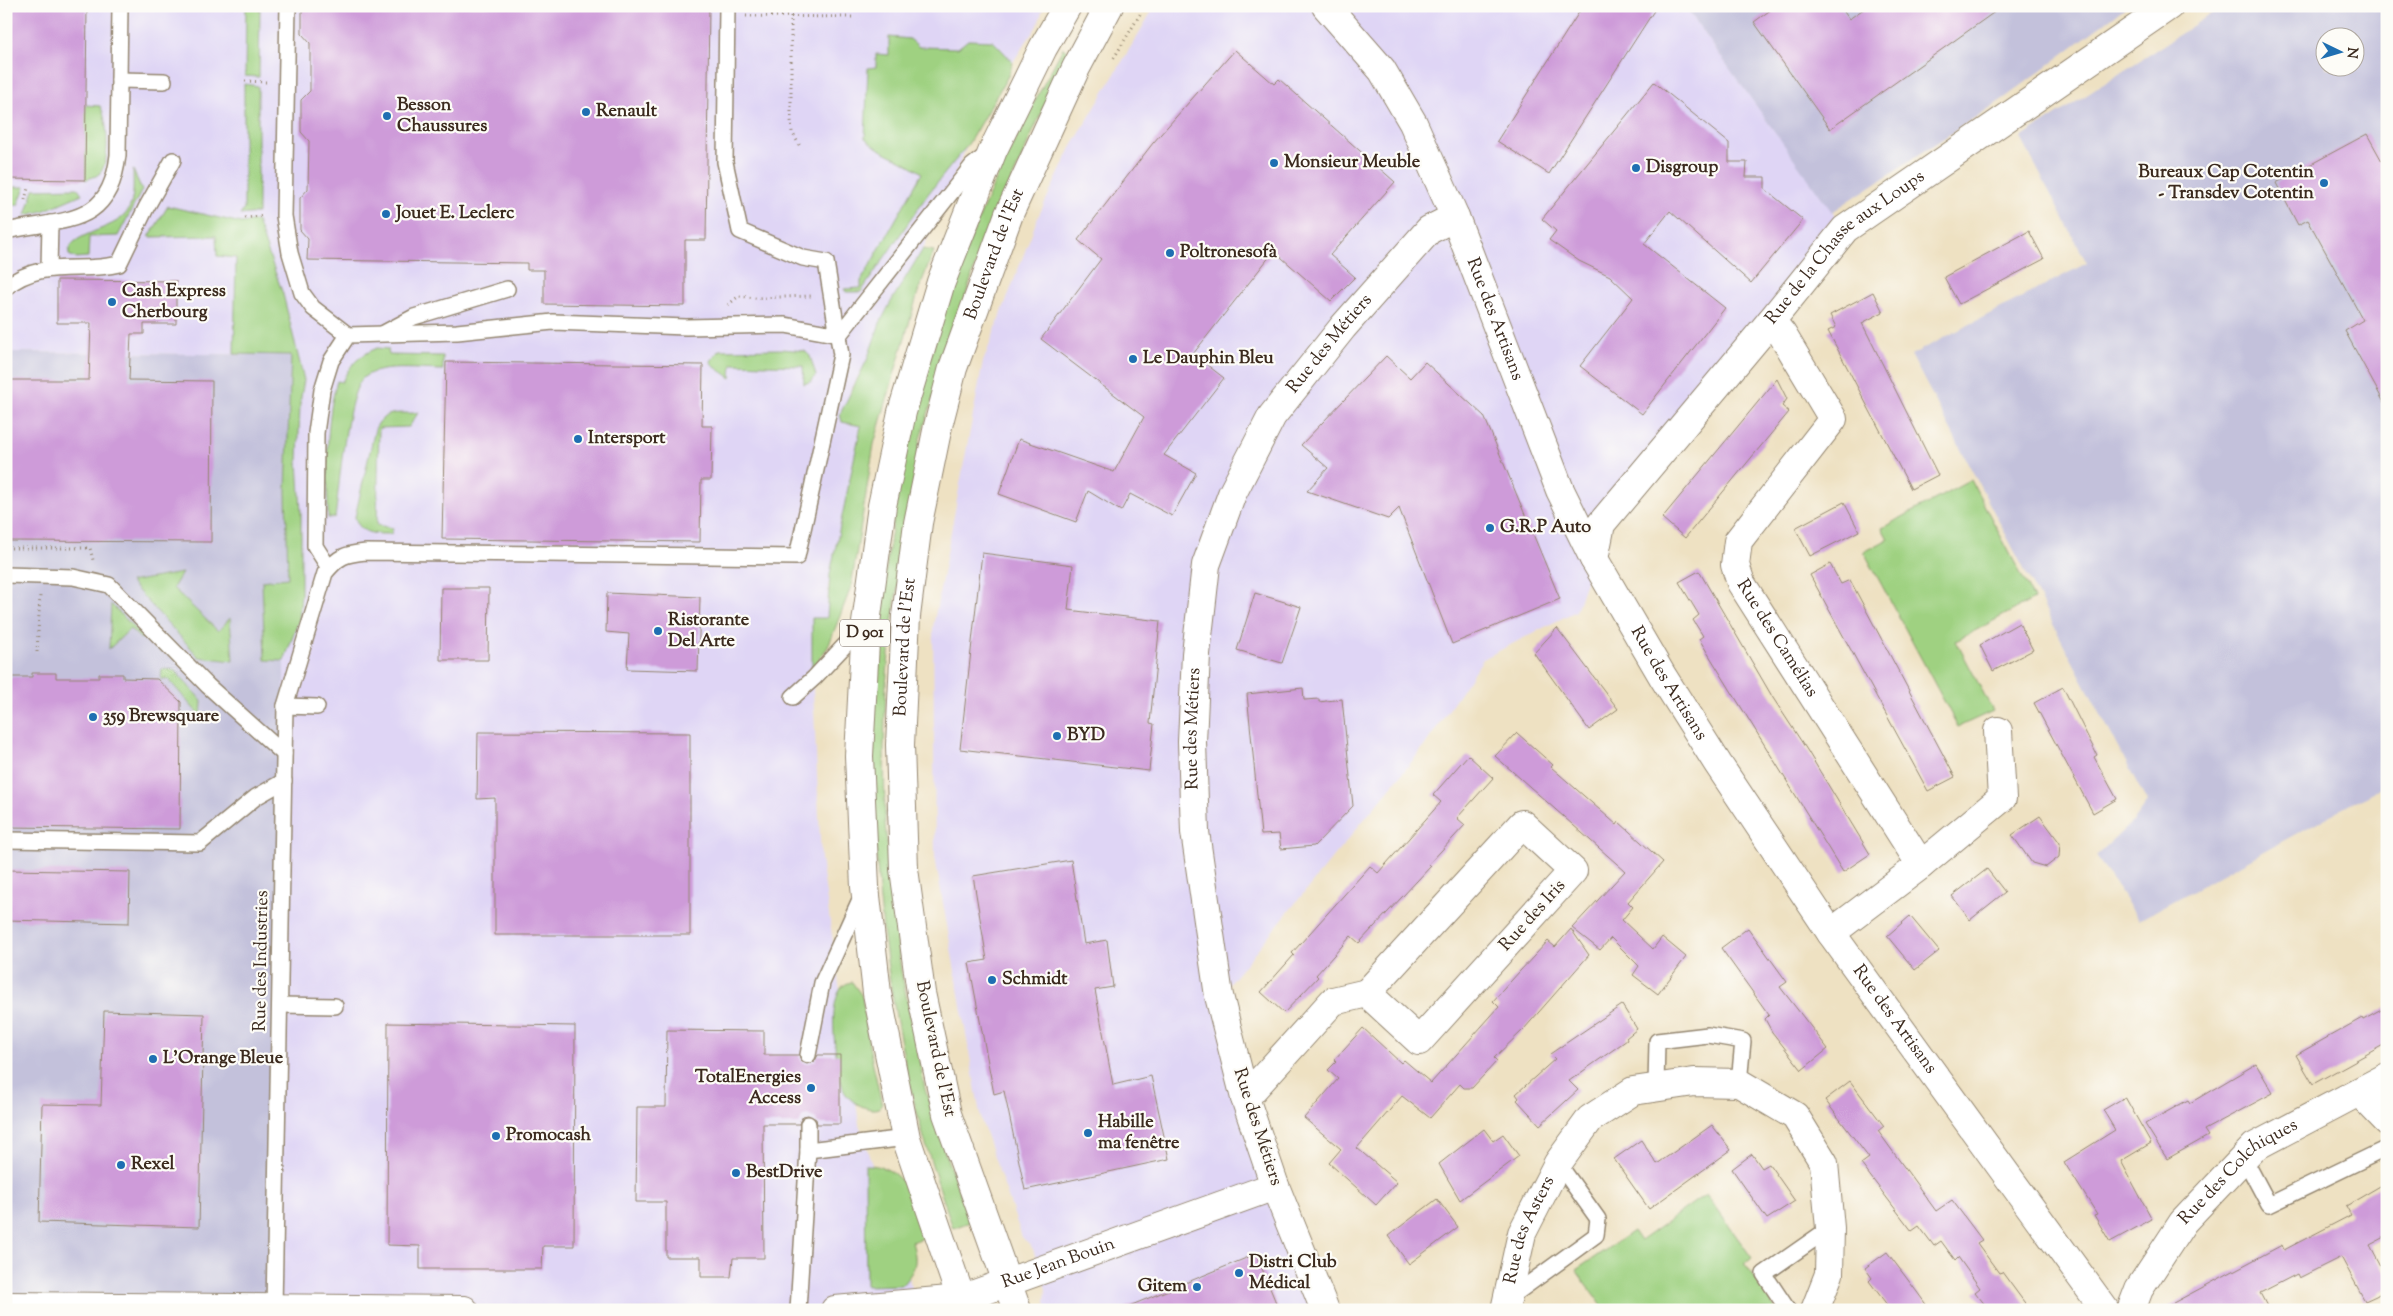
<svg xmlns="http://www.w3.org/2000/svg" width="2393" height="1316" viewBox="0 0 2393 1316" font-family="'Sorts Mill Goudy',serif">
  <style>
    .built { fill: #dfd5f5 }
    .industrial { fill: #c3c1db; fill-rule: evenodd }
    .green { fill: #9fd181; stroke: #6d7e50 }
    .building { fill: #ce9bd9 }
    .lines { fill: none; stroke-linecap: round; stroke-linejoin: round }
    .service-casing { stroke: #948670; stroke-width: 18 }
    .minor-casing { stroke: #948670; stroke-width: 30 }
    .primary-casing { stroke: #948670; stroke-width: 30 }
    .path { stroke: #948670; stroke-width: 3; stroke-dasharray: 1 4; stroke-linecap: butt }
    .service { stroke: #fff; stroke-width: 15 }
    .minor { stroke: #fff; stroke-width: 28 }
    .primary { stroke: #fff; stroke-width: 28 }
    .poi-dot { fill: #1f6fb2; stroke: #fdfcf7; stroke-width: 2 }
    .labels { text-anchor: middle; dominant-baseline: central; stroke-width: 4.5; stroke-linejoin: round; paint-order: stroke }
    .shield { fill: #fdfcf7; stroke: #75695f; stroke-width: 1 }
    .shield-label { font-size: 16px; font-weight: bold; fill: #3b2a1e }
    .poi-label { font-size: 18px; font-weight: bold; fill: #3b2a1e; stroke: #fdfcf7; text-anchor: start }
    .street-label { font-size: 18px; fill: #3b2a1e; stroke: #fdfcf7 }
  </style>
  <rect width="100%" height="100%" fill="#fdfcf7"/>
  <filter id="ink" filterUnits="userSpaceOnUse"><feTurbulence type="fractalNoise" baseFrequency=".02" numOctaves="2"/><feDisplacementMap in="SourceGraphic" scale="10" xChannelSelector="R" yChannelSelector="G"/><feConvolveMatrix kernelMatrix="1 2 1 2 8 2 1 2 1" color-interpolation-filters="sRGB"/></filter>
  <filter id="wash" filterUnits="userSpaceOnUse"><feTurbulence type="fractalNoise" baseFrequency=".0096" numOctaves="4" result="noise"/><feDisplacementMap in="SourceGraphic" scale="20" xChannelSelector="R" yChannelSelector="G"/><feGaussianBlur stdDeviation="1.12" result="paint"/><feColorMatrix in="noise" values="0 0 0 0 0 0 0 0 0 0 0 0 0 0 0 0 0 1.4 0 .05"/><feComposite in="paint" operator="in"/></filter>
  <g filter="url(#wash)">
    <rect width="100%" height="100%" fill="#eee1c2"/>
    <!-- built -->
    <g class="built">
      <polygon points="6,6 1044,6 1038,24 1013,62 1008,76 967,146 923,249 892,300 880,323 867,360 850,391 842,422 861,426 828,586 827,618 812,619 812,669 821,859 859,1124 919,1310 274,1308 284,661 288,578 286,491 291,355 6,352"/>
      <polygon points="1155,6 1685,6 1845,229 1608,516 1576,611 1483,659 1423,748 1219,996 1325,1310 1047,1310 1045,1302 1046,1289 1033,1249 1022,1237 981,1120 935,857 933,627 983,362 1038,217 1071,148"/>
    </g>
    <!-- industrial -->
    <g class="industrial">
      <polygon points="1685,6 2127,6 2006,97 1832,212"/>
      <path d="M2223,6H2387V784L2139,920L2096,856L2132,822L2147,802L1911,355L2087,263L2021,138ZM2326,38H2356V68H2326Z"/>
      <polygon points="6,352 291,355 286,491 288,578 284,661 284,754 274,1308 6,1310"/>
    </g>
    <!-- green -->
    <g class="green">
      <polygon points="246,6 260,6 259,77 245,76"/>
      <path d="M889,37L910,39L919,47L958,48L968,40L993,41L1013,62L1008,76L967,146L928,194L861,292H846L844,289L861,288V281L922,173C904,159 881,154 865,138L868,68L876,67V54L889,55Z"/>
      <path d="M1063,48L1068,52L978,257L920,439L892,623L886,685L884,747L885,822L893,911L901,970L925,1089L945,1153L970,1222L953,1228C938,1184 923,1139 912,1093C846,817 865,519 965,253C992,182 1027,115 1063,48Z"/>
      <polygon points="244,84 258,86 258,213 240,215 244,209"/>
      <path d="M85,105L100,106C108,118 111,164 99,174C96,177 89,178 85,180Z"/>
      <path d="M133,170L142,190L118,236L89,237L88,257L75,258L69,255C65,233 115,231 127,212C135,200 133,184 133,170Z"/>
      <polygon points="6,187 25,187 18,205 6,206"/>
      <polygon points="78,188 82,194 43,211 26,215 34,189"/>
      <polygon points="168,206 241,223 257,221 283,294 304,380 300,403 298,461 301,513 301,594 299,620 284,661 265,660 262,581 288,578 286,491 291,355 234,354 236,258 217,256 216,236 149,237"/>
      <polygon points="923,249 934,251 919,289 874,444 851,587 828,647 812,669 812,618 827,618 830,574 861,426 842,422 840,414 867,360 880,323 892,300"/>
      <path d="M377,348L388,349L389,355L443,356V370C422,370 381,364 364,377C346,391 339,491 335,518H328C328,472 324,425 337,381L342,382C350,364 359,356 377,348Z"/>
      <polygon points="781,349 805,351 810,356 816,375 812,381 804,384 803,366 732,364 731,378 712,365 711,361 719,350"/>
      <path d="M418,413L409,427L379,428L377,525L393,528L391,534C375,534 360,535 355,517L375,429C385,409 397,414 418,413Z"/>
      <polygon points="1971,480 2034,599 1956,641 1993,711 1958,727 1864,552 1888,539 1882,528"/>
      <polygon points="182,573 173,588 218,631 230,618 233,661 199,657 130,582"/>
      <polygon points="111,604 143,637 141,639 130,629 109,649"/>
      <polygon points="162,669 174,670 202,701 201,717 168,679 161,679"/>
      <path d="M852,982L862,996L869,1046L882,1105C874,1116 849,1102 844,1091C837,1071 821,985 852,982Z"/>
      <path d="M865,1165C907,1164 914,1205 926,1237L912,1242C918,1263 916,1269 902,1285L866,1286Z"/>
      <polygon points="1706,1194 1752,1258 1745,1264 1776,1310 1605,1310 1576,1270 1633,1231 1640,1241"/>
    </g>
    <g id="blocks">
      <!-- building -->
      <g class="building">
        <polygon points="6,6 87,6 85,180 6,179"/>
        <polygon points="302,6 709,6 706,240 685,240 685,306 544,304 544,270 527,270 527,263 307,260 308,239 300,230 300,198 308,189 309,141 301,132 301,100 310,91 310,43 302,34"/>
        <polygon points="1583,6 1657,6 1549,174 1497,141"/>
        <polygon points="1776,6 1840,6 1849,19 1868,6 2003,6 1830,129 1754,22"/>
        <polygon points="1235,50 1274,84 1279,79 1395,182 1330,255 1355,277 1331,301 1274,251 1193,354 1224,378 1164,455 1196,473 1172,516 1130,494 1121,511 1088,491 1076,522 999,494 1019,439 1114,472 1144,417 1041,339 1101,259 1078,240 1153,143"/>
        <polygon points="1654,82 1729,143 1729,162 1747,162 1746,177 1765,177 1765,189 1803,220 1751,283 1670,211 1644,244 1725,308 1642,414 1580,366 1633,298 1610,276 1579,261 1549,240 1556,231 1542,219"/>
        <polygon points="2367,134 2387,170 2387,408 2345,331 2363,320 2308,220 2298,225 2276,183"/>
        <polygon points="2029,231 2044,259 1959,304 1944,277"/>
        <polygon points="57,280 176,281 176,324 144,324 144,334 131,334 129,380 212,381 211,542 6,541 6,380 89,380 91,323 57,323"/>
        <polygon points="1873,292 1883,312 1862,323 1938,475 1911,489 1828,331 1836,327 1830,315"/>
        <polygon points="1386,356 1410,378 1425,362 1484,416 1560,599 1452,644 1399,508 1388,519 1307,491 1328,468 1301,445"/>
        <polygon points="446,362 703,365 702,426 712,426 711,480 701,480 700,542 442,539"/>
        <polygon points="1777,379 1787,399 1782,406 1789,412 1685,538 1662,518"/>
        <polygon points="1844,502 1859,531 1810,556 1795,528"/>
        <polygon points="982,553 1073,565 1068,610 1160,621 1150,723 1154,724 1149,771 960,749"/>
        <polygon points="1830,564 1841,584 1850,580 1955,777 1928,791 1810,575"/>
        <polygon points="1699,571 1773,698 1807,750 1870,854 1843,872 1699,639 1703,636 1693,620 1699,615 1679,582"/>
        <polygon points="441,588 489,588 488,660 440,660"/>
        <polygon points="607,593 700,597 698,671 627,669 629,634 606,632"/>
        <polygon points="1255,593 1301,607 1282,663 1237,650"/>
        <polygon points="2019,623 2033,650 1993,671 1980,645"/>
        <polygon points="1557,628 1618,709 1589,730 1534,653"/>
        <polygon points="32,673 56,673 56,678 99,678 99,674 123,674 123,678 157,679 181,702 180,829 6,827 6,677 32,677"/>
        <polygon points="2063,687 2097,755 2094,757 2117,799 2093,813 2034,703"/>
        <polygon points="1303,688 1304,700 1319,699 1319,702 1342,699 1353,806 1314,846 1281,849 1279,834 1261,835 1247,694"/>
        <polygon points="478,732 690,733 690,935 495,935 495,798 477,799"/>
        <polygon points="1517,733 1553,765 1551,767 1617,825 1619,822 1663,862 1628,902 1633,907 1622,920 1653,949 1662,937 1686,957 1658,994 1633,975 1639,966 1611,938 1600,950 1572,928 1625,871 1495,756"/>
        <polygon points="1468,755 1493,778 1457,818 1465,825 1429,864 1431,866 1359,943 1351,936 1316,975 1318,977 1284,1013 1261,992 1294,955 1292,953 1370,866 1378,873 1441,802 1433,795"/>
        <polygon points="2040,816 2060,843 2059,857 2046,867 2032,863 2012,835"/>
        <polygon points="1071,860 1084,944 1107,940 1113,987 1095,990 1113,1085 1151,1076 1169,1159 1025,1190 1004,1091 994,1094 969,963 987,960 973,876"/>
        <polygon points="1987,869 2005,892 1970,920 1952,896"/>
        <polygon points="6,870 130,872 129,923 6,920"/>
        <polygon points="1910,916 1939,951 1915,970 1887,936"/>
        <polygon points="1748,928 1787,982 1780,987 1828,1049 1802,1070 1772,1032 1765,1019 1769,1015 1721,948"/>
        <polygon points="1571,929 1589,955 1524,1029 1494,1058 1497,1061 1472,1088 1464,1088 1460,1084 1430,1118 1402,1096 1357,1148 1397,1182 1376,1205 1329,1163 1341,1149 1304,1118 1338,1079 1328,1070 1336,1062 1334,1060 1363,1028 1401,1063 1404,1060 1431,1083 1499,1007 1493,1001 1520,971 1548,941 1555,947"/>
        <polygon points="1622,1005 1637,1029 1626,1038 1627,1040 1569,1081 1578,1090 1540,1125 1517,1100 1519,1098 1516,1094 1555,1059 1550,1054"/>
        <polygon points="2387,1007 2387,1043 2313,1084 2296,1055 2362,1018 2363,1020"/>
        <polygon points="104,1011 204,1014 199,1227 39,1222 42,1104 101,1105"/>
        <polygon points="388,1023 575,1026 574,1246 543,1246 542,1269 420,1269 420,1246 387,1245"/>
        <polygon points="667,1030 764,1031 764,1055 799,1055 802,1062 807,1064 815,1061 818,1055 840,1055 840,1124 817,1124 816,1119 808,1115 803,1116 799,1124 763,1124 764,1258 733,1258 731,1277 701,1277 701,1257 666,1257 666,1202 636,1202 637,1107 666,1107"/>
        <polygon points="2256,1064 2273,1093 2204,1130 2208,1136 2167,1159 2145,1124 2188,1100 2190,1103"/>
        <polygon points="1850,1081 1884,1126 1878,1131 1936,1211 1952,1200 1982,1240 1977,1243 1999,1273 2002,1272 2030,1310 1989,1310 1975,1292 1980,1288 1958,1257 1955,1260 1941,1241 1934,1246 1919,1226 1912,1231 1861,1164 1869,1158 1825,1100"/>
        <polygon points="2125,1097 2151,1143 2121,1161 2152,1219 2110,1242 2094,1215 2097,1214 2064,1162 2115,1130 2103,1110"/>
        <polygon points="1712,1125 1731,1150 1649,1209 1614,1159 1641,1140 1657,1164"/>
        <polygon points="1484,1129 1493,1141 1503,1134 1519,1156 1460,1200 1439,1164"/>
        <polygon points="1752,1154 1762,1168 1769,1164 1795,1201 1767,1219 1732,1169"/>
        <polygon points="2387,1182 2387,1236 2370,1245 2387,1277 2387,1289 2376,1296 2365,1301 2341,1257 2299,1278 2297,1274 2260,1293 2269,1310 2160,1310 2282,1245 2284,1250 2351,1215 2346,1206"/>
        <polygon points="1437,1199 1458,1227 1409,1264 1388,1236"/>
        <polygon points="1887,1252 1917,1292 1930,1310 1891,1310 1869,1281 1872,1278 1865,1268"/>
        <polygon points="1256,1254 1279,1310 1122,1310 1122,1309"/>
      </g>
    </g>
  </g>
  <g filter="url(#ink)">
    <use href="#blocks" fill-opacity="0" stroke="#948670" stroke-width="1"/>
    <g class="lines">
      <!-- service casing -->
      <g class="service-casing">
        <g id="service">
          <polyline points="288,6 284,216 290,253 302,293 313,308 348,335"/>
          <polyline points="119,80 164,81"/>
          <path d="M6,231C64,218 110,228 118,155L120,6"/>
          <polyline points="49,269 50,223"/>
          <path d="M6,287C43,258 79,274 119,264L146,208L173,160"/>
          <polyline points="384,333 414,317 507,289"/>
          <polyline points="839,335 972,166 986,155"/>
          <polyline points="329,568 315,546 316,433 322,390 331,361 348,335 457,332 553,322 686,327 785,325 839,335"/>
          <polyline points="6,575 73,577 109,585 208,686 284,754"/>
          <polyline points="793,697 814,678 865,624"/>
          <path d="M285,706L325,573C339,556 345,554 366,552L797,557L841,355L826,262L803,258L740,231L725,162L727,6"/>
          <polyline points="6,840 200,843 256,797 284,781"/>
          <polyline points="280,1005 335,1006"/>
          <polyline points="808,1055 822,983 862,895"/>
          <polyline points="1656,1087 1657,1041 1708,1035 1743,1041 1739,1083"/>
          <polyline points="808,1150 808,1124"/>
          <polyline points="2244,1158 2269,1205 2387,1148"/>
          <polyline points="1508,1299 1596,1235 1598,1219 1558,1163"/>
          <polyline points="274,1308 285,706 317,707"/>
          <polyline points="798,1310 808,1150 906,1138"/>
          <polyline points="1788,1310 1764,1274 1830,1228"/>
        </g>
      </g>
      <!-- minor casing -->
      <g class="minor-casing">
        <g id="minor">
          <path id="s1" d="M1326,6L1382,70L1413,123L1455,217L1560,490L1594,559L1663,677L1718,764L1831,933L2105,1310"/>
          <path id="s2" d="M1771,321L1782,334L1833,419L1738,541L1735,565L1741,583L1921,865L1831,933"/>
          <path id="s3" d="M1594,559L1601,524L1771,321L1845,229L2169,6"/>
          <polygon points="1522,824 1573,871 1419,1041 1367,993"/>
          <polyline points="1921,865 2002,798 1998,731"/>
          <polyline points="2359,1092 2387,1121"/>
          <polyline points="1245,1098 1333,1001 1367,993"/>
          <polyline points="6,1306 464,1310"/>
          <path id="s4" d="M835,1310L961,1299L1275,1186"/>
          <path id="s5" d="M1325,1310L1275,1186L1245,1098L1219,996L1195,832L1192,742L1196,654L1206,565L1232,494L1272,416L1343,327L1429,230L1455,217"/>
          <path id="s6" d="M1505,1310L1522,1233L1558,1163L1590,1119L1633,1091L1694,1082L1739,1083L1795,1116L1824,1163L1830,1228L1829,1274L1815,1310"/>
          <path id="s7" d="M2131,1310L2139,1289L2183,1222L2254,1147L2387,1077"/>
        </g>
      </g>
      <!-- primary casing -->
      <g class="primary-casing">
        <g id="primary">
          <polyline points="965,1310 906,1138 877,993 865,887 859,756 866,623 882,506 902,412 941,282 993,150 1043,48 1067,6"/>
          <path id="s8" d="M1017,1310L947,1114L921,993L904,869L900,745L906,616L918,523L938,426L953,368L1009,214L1076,68L1109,6"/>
        </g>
      </g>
      <!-- path -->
      <g class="path">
        <polyline points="746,16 853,17"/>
        <polyline points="791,16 791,120 792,132 801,148"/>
        <polyline points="1114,58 1145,6"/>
        <polyline points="245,81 267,82"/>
        <polyline points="25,200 28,188"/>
        <polyline points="245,218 261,216"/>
        <polyline points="728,305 739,296 755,298 811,296"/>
        <polyline points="6,548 90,548 93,560"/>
        <polyline points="37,652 40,595"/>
      </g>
      <!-- service -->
      <use href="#service" class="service"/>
      <!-- minor -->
      <use href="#minor" class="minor"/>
      <!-- primary -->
      <use href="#primary" class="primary"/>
    </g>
  </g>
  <!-- markers -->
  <g class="poi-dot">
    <circle cx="586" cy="112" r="5"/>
    <circle cx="387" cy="116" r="5"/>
    <circle cx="1274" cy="163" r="5"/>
    <circle cx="1636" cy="168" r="5"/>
    <circle cx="2324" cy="183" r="5"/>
    <circle cx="386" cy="214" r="5"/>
    <circle cx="1170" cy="253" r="5"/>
    <circle cx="112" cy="302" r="5"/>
    <circle cx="1133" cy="359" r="5"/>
    <circle cx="578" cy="439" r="5"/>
    <circle cx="1490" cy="528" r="5"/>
    <circle cx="658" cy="631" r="5"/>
    <circle cx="93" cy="717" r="5"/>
    <circle cx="1057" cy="736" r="5"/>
    <circle cx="992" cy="980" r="5"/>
    <circle cx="153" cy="1059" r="5"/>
    <circle cx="811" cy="1088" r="5"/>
    <circle cx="1088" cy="1133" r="5"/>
    <circle cx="496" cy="1136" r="5"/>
    <circle cx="121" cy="1165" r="5"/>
    <circle cx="736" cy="1173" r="5"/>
    <circle cx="1239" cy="1273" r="5"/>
    <circle cx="1197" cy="1287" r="5"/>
  </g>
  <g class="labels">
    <!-- shield labels -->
    <rect class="shield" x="840" y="619.5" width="50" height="27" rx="4"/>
    <g class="shield-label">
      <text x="865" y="633">D 901</text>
    </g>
    <!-- poi labels -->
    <g class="poi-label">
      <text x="397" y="106">Besson<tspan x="397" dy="21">Chaussures</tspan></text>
      <text x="596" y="112">Renault</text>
      <text x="1284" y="163">Monsieur Meuble</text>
      <text x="1646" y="168">Disgroup</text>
      <text x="2314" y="173" text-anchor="end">Bureaux Cap Cotentin<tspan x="2314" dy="21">- Transdev Cotentin</tspan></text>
      <text x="396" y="214">Jouet E. Leclerc</text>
      <text x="1180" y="253">Poltronesofà</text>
      <text x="122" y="292">Cash Express<tspan x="122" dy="21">Cherbourg</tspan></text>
      <text x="1143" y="359">Le Dauphin Bleu</text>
      <text x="588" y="439">Intersport</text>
      <text x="1500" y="528">G.R.P Auto</text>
      <text x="668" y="621">Ristorante<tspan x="668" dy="21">Del Arte</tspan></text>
      <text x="103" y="717">359 Brewsquare</text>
      <text x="1067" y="736">BYD</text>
      <text x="1002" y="980">Schmidt</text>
      <text x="163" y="1059">L'Orange Bleue</text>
      <text x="801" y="1078" text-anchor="end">TotalEnergies<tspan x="801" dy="21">Access</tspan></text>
      <text x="1098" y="1123">Habille<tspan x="1098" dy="21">ma fenêtre</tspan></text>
      <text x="506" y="1136">Promocash</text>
      <text x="131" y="1165">Rexel</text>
      <text x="746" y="1173">BestDrive</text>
      <text x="1249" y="1263">Distri Club<tspan x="1249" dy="21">Médical</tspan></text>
      <text x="1187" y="1287" text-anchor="end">Gitem</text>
    </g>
    <!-- street labels -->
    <g class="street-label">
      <text stroke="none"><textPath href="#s3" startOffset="406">Rue de la Chasse aux Loups</textPath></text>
      <text stroke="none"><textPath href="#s8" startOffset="1084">Boulevard de l'Est</textPath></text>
      <text stroke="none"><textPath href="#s1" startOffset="359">Rue des Artisans</textPath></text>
      <text stroke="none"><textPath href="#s5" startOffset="1021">Rue des Métiers</textPath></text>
      <text stroke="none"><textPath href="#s2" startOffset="380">Rue des Camélias</textPath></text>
      <text stroke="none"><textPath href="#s8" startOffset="679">Boulevard de l'Est</textPath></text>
      <text stroke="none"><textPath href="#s1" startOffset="764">Rue des Artisans</textPath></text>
      <text stroke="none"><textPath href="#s5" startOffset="601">Rue des Métiers</textPath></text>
      <text transform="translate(1533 916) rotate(-48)">Rue des Iris</text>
      <text transform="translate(262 961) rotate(-89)">Rue des Industries</text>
      <text stroke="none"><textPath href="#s1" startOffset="1169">Rue des Artisans</textPath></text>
      <text transform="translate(935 1049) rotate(78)">Boulevard de l'Est</text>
      <text transform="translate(1257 1127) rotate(72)">Rue des Métiers</text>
      <text stroke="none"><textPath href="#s7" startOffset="178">Rue des Colchiques</textPath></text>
      <text stroke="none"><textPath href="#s6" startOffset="84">Rue des Asters</textPath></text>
      <text stroke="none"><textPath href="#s4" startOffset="230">Rue Jean Bouin</textPath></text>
    </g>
  </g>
  <!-- margin -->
  <rect width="2393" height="1316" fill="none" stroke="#fdfcf7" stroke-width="25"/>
  <!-- north arrow -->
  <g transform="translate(2340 52) rotate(95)"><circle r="24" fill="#fdfcf7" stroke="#afa8a0"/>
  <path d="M0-4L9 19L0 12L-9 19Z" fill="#1f6fb2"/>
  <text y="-8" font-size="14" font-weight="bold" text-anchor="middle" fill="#3b2a1e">N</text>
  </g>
</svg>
